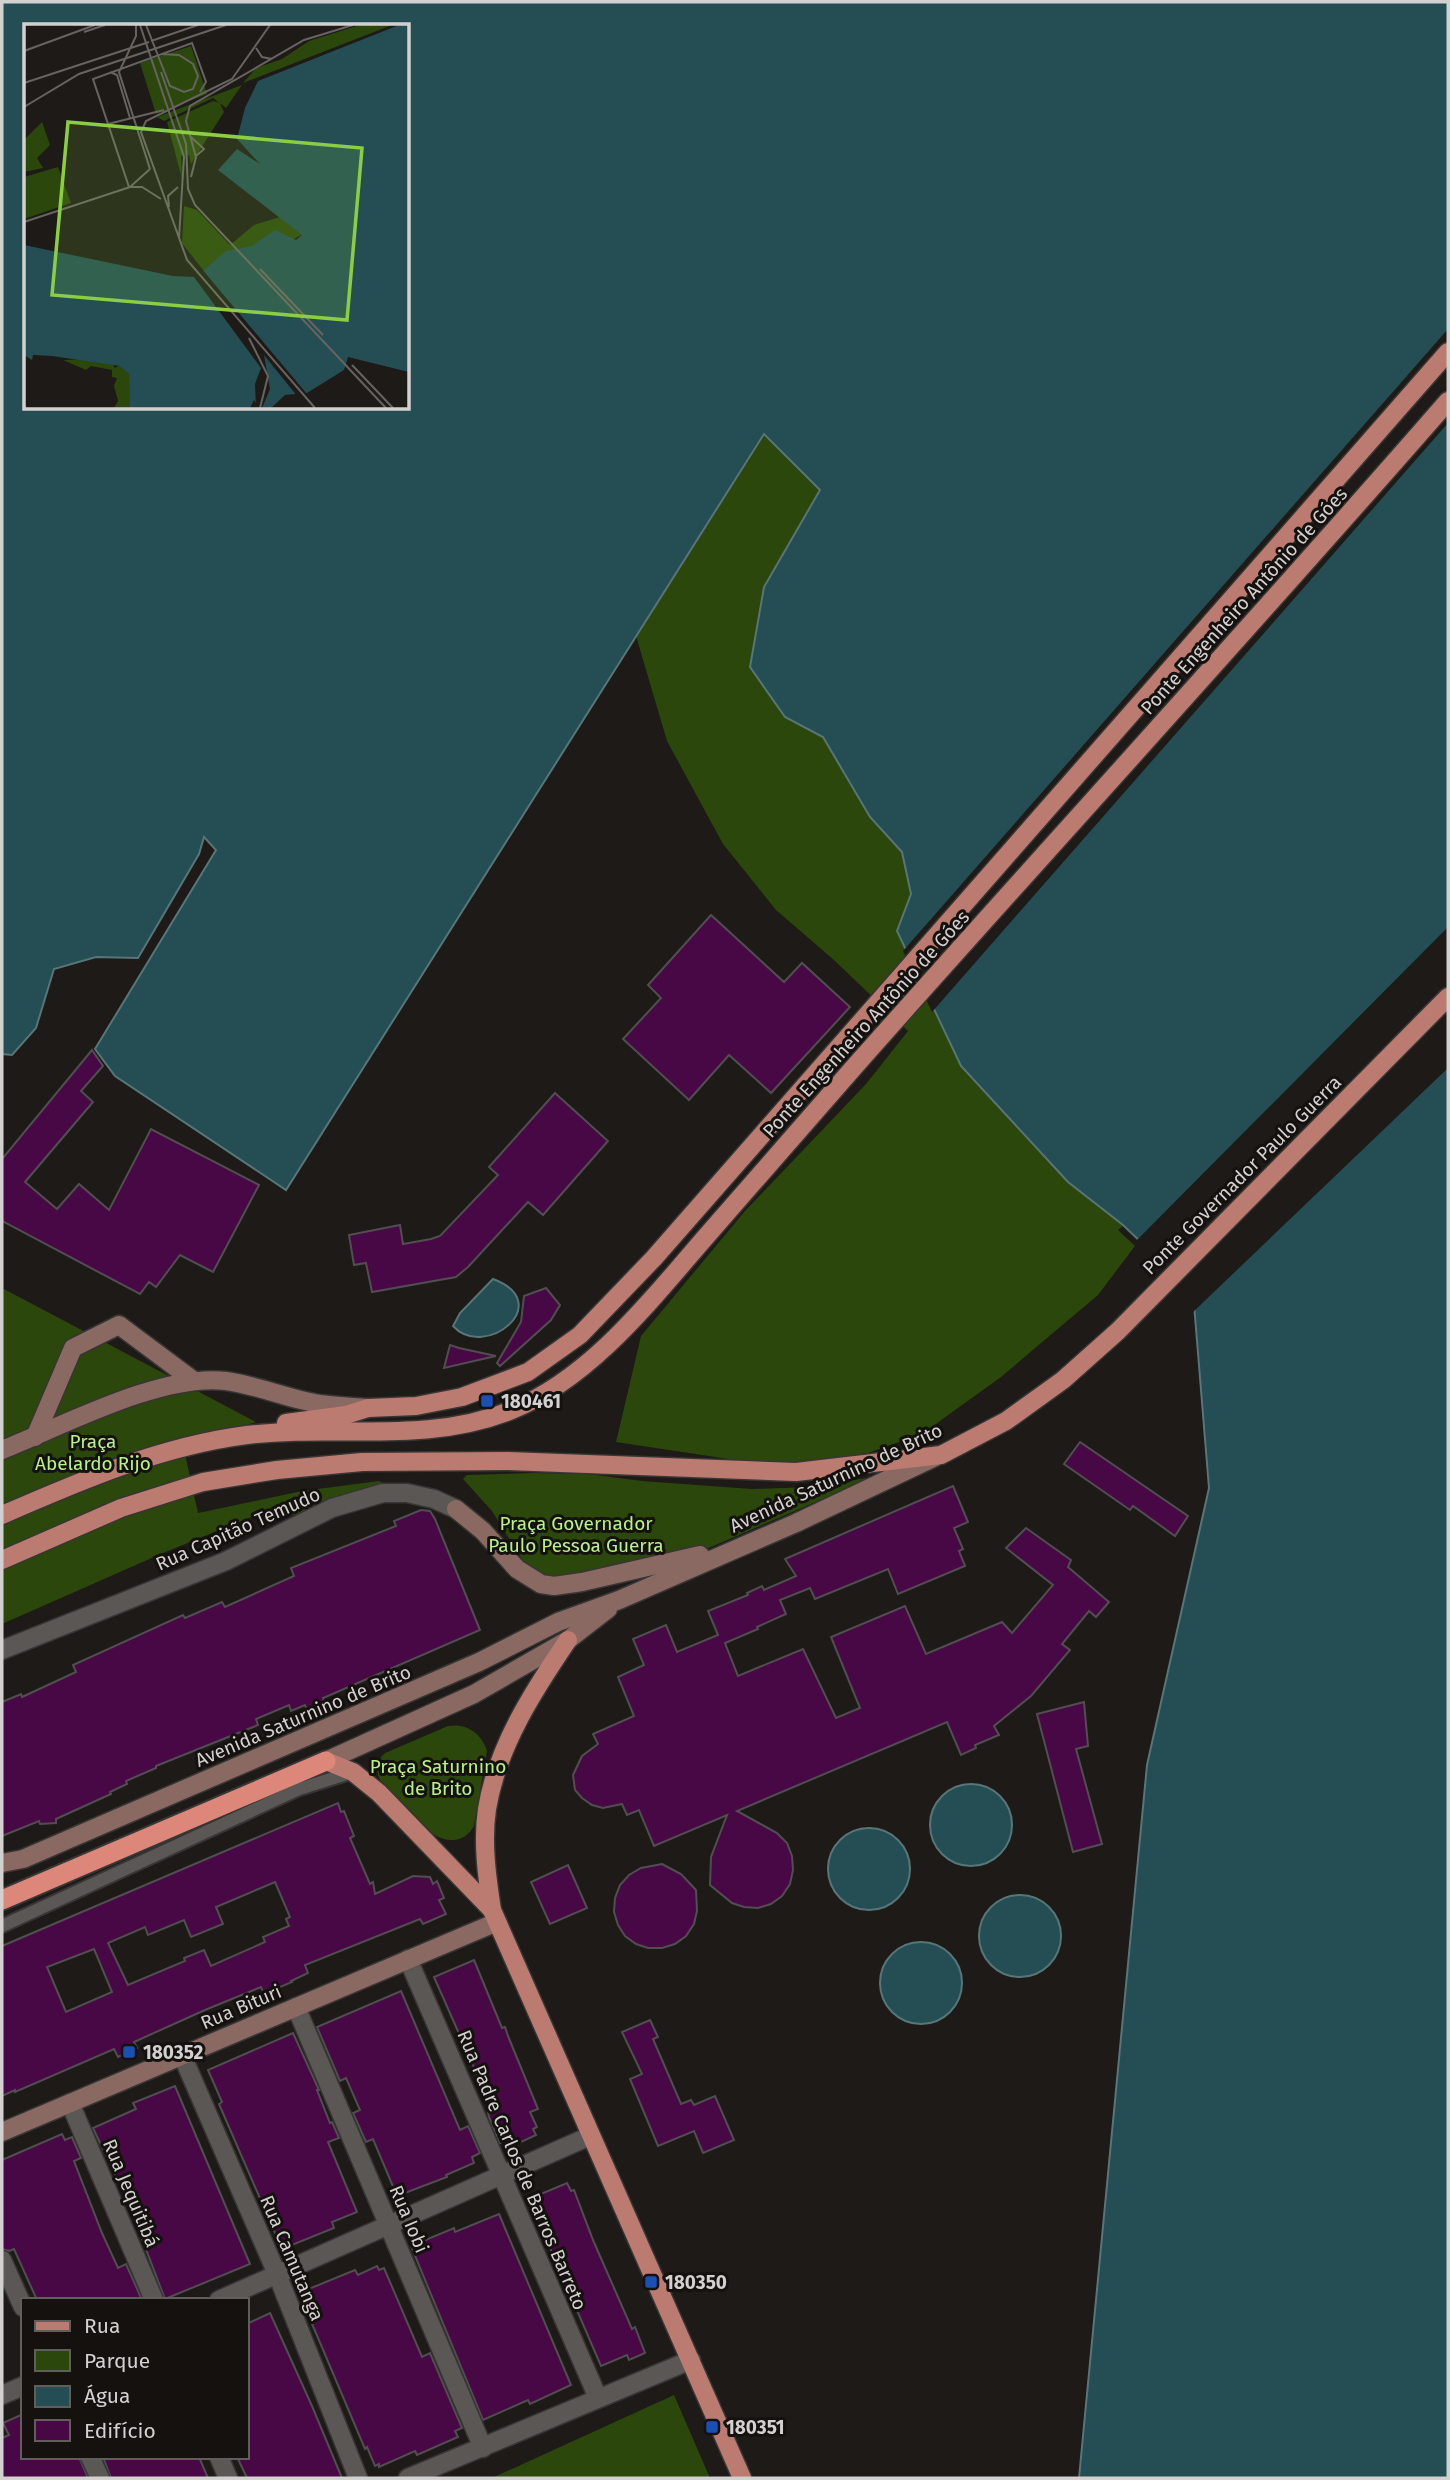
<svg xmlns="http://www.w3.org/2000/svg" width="1450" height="2480" viewBox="0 0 1450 2480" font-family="'Fira Sans',sans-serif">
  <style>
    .green { fill: #2b470b }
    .water { fill: #244e53; stroke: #587578; stroke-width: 2; fill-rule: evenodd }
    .pier { fill: #1d1a17 }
    .building { fill: #480845; stroke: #514e51; stroke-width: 2; fill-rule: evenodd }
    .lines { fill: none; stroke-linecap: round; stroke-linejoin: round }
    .pedestrian-casing { stroke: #383635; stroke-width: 16 }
    .minor-casing { stroke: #383635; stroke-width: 21 }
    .tertiary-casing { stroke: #383635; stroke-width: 21 }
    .secondary-casing { stroke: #383635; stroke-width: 21 }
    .primary-casing { stroke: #383635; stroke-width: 21 }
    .trunk-casing { stroke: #383635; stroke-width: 23 }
    .pedestrian { stroke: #5a5754; stroke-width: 12 }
    .minor { stroke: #5a5754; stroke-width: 18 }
    .tertiary { stroke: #5a5754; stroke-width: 18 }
    .secondary { stroke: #8b6963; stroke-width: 18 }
    .primary { stroke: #bc7b71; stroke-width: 18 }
    .trunk { stroke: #dd877b; stroke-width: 19 }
    .transit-dot { fill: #1a4fb4; stroke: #14110e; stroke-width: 2.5 }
    .labels { text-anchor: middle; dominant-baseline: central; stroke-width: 6; stroke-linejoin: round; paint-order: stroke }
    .street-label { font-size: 19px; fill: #d3d1cf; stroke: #14110e }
    .poi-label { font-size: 19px; font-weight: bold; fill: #d3d1cf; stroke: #14110e; text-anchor: start }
    .park-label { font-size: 19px; fill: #b8f186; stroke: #14110e }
    .inset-road { fill: none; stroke: #666361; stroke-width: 2 }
    .view { fill: #8bce46; fill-opacity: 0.15; stroke: #8bce46; stroke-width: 3.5 }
    .inset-edge { fill: none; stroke: #d3d1cf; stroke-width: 3.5 }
  </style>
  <rect width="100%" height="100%" fill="#1d1a17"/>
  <!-- green -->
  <g class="green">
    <polygon points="764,434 820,490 1193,1292 1123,1226 1118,1230 1135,1246 1098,1295 1001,1377 922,1434 868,1453 806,1463 755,1463 616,1442 641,1336 745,1211 866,1084 908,1031 834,960 776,910 723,844 667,741 636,636"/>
    <polygon points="2,1288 256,1422 183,1445 198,1513 302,1491 379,1481 386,1485 307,1513 280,1517 261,1513 163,1553 2,1624"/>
    <polygon points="531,1473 588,1474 642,1481 752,1489 813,1487 866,1478 867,1480 676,1562 602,1588 574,1594 558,1592 530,1572 492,1511 463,1479 467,1475"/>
    <path d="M448,1726C467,1723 481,1733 487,1751L474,1826C465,1842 448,1844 433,1834L380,1780C375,1770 377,1760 385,1753Z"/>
    <polygon points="674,2395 710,2478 492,2478"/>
  </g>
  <!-- water -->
  <g class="water">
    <path d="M2,2H1448V2478H1079L1147,1765L1209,1488L1193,1292L1123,1225L1068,1182L961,1066L897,931L911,894L902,852L870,817L823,737L785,717L750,667L764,587L820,490L764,434L286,1190L115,1076L95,1049L216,850L204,837L199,854L138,958L96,957L54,969L36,1028L12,1055L2,1054ZM26,26H408V408H26Z"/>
    <path d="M493,1279C557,1303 485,1361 453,1326L460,1313Z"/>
    <circle cx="971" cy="1825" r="41"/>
    <circle cx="869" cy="1869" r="41"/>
    <circle cx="1020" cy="1936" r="41"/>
    <circle cx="921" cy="1983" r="41"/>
  </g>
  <!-- pier -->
  <g class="pier">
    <polygon points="1448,329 1448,423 932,1012 903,951"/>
    <polygon points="1448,927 1448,1068 1192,1313 1190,1293 1135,1242"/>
  </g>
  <!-- building -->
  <g class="building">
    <polygon points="711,915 784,982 802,963 850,1007 771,1093 729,1055 689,1100 623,1039 661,998 648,985"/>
    <polygon points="92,1050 103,1066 81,1091 93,1102 25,1182 57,1209 79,1184 109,1210 151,1129 259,1185 213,1272 180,1255 156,1287 149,1282 140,1294 2,1221 2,1159"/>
    <polygon points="555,1093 608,1141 543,1215 528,1202 468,1267 456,1277 372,1292 366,1263 354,1265 349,1235 400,1225 403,1244 431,1239 440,1236 498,1175 489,1167"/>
    <polygon points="546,1288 560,1305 551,1320 500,1366 497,1363 521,1322 524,1296"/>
    <polygon points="450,1345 459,1348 496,1356 444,1368"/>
    <polygon points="1080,1442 1188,1516 1175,1536 1133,1506 1130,1510 1064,1464"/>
    <polygon points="953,1486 968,1522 954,1528 963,1549 959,1551 965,1566 898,1594 888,1569 815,1599 810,1588 780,1600 786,1614 757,1627 758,1629 725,1643 738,1676 803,1649 836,1718 860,1708 831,1637 905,1606 926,1654 1002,1622 1012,1633 1053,1585 1006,1548 1026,1528 1071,1560 1068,1567 1109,1602 1096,1617 1089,1611 1062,1644 1070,1650 1031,1696 994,1726 999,1735 975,1745 976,1748 961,1755 947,1722 737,1811 777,1833 787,1843 792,1856 793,1870 790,1884 782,1896 771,1904 758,1908 744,1907 732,1903 710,1885 711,1857 727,1815 654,1846 639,1810 627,1815 622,1804 603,1808 592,1805 582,1798 575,1790 573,1775 582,1756 598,1744 593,1734 634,1716 618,1677 644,1665 633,1639 666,1625 677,1652 718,1635 708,1611 748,1595 747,1593 762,1586 764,1590 796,1576 785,1559"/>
    <polygon points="421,1510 430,1511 435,1519 480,1630 323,1698 327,1711 310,1717 305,1705 291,1711 289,1705 256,1719 258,1725 156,1766 156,1768 126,1781 127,1784 110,1792 111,1794 56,1819 56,1823 40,1824 39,1821 2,1836 2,1702 21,1694 22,1697 76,1672 73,1665 183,1615 185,1618 222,1602 225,1607 294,1576 291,1568 396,1526 394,1521"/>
    <polygon points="1084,1702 1088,1746 1076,1749 1102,1844 1073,1852 1037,1714"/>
    <path d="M338,1803L341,1812L344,1811L354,1836L350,1838L370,1884L373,1882L375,1894L413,1876L430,1877L433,1884L437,1881L444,1898L439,1900L446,1914L423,1924L420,1919L305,1965L308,1973L291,1981L292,1982L264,1994L261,1987L205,2010L134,2042L137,2048L118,2057L114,2049L15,2092V2090L2,2096V1946ZM275,1882L290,1917L286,1919L289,1926L263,1937L265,1942L211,1966L204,1950L184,1958L185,1961L128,1985L108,1943L145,1927L148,1935L184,1920L191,1937L223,1924L216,1907ZM94,1949L112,1992L66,2012L47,1967Z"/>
    <polygon points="662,1864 681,1874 696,1890 697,1911 694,1924 686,1936 675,1944 662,1948 648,1948 636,1944 625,1936 618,1925 614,1912 615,1898 620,1885 629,1875 641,1868"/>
    <polygon points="568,1865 587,1908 550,1924 531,1882"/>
    <polygon points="474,1960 502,2028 505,2027 508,2036 538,2109 530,2112 537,2127 533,2129 536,2135 508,2148 505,2141 500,2143 489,2117 487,2108 491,2106 434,1977"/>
    <polygon points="401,1991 460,2130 468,2126 480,2153 472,2157 474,2163 446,2175 447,2177 397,2196 373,2139 366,2142 353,2113 360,2110 346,2078 340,2081 317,2027"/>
    <polygon points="650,2020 658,2037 653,2039 681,2104 691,2100 694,2105 715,2096 734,2140 703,2153 694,2131 658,2146 630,2079 642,2074 622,2032"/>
    <polygon points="293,2033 319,2090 317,2090 330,2123 332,2122 339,2138 328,2142 357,2212 332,2222 334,2228 282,2249 219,2104 222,2102 208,2070"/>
    <polygon points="175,2086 250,2264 165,2299 127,2200 93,2128 136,2109 133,2103"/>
    <polygon points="62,2134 65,2140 72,2137 81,2158 74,2161 102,2233 118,2268 126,2264 142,2300 37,2300 14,2249 9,2251 2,2249 2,2160"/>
    <polygon points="567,2183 571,2191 574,2190 593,2240 632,2329 635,2327 645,2353 629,2360 627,2355 601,2366 529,2199"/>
    <polygon points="499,2214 571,2385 530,2404 528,2400 483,2420 411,2246 454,2228 455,2232"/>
    <polygon points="377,2266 379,2270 384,2268 422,2357 430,2353 462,2428 455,2431 458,2437 417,2455 415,2451 379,2467 379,2464 375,2466 367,2447 365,2449 299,2293 355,2270 358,2275"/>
    <polygon points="270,2313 312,2406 342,2478 247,2478 237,2457 247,2457 247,2324"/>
    <polygon points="23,2414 23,2457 79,2457 88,2478 2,2478 2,2438 9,2435 3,2423"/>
    <polygon points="103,2457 199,2457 208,2478 111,2478"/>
  </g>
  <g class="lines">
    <!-- pedestrian casing -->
    <g class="pedestrian-casing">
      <polyline id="pedestrian" points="2,1926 299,1789 353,1772"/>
    </g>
    <!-- minor casing -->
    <g class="minor-casing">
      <g id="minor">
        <polyline points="408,1959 598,2398"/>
        <polyline points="296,2007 483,2448"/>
        <polyline points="182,2055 277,2274 358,2478"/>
        <polyline points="70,2103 154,2300"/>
        <polyline points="2,2260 23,2307"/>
        <polyline points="219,2300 590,2136"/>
        <polyline points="2,2395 23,2386"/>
        <polyline points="90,2457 100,2478"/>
        <polyline points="219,2457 228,2478"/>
        <polyline points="408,2478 691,2360"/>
      </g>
    </g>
    <!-- tertiary casing -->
    <g class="tertiary-casing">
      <polyline id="tertiary" points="2,1650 226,1561 332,1508 383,1493 407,1493 434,1499 456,1509"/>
    </g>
    <!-- secondary casing -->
    <g class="secondary-casing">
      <g id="secondary">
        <polyline points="35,1437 73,1348 119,1325 194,1381"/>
        <path d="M2,1450C63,1426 161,1373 226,1381C257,1385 288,1399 320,1404C336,1406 352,1407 368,1408"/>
        <polyline points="456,1509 483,1531 517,1569 541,1584 554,1586 582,1582 700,1555"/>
        <polyline points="326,1761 474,1694 568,1640 608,1609"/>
        <polyline points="2,1863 23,1859 479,1662 558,1622 619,1600 796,1523 935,1457"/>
        <polyline points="2,2132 497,1922"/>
      </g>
    </g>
    <!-- primary casing -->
    <g class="primary-casing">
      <g id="primary">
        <polyline points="286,1423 346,1415 368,1408 416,1406 462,1397 528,1372 580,1335 654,1258 1448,352"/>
        <path d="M2,1515C80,1481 161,1446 247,1435C336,1424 425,1445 512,1410C593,1377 654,1296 710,1232C758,1177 807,1121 855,1066C1052,844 1253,625 1448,401"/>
        <polyline points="2,1560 121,1508 203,1482 277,1470 362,1462 508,1461 796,1472 941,1455 1006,1421 1063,1380 1118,1331 1448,997"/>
        <path d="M568,1640C534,1690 497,1747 487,1809C482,1842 487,1877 492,1910L742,2478"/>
        <polyline points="326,1761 353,1772 379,1793 492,1910"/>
      </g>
    </g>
    <!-- trunk casing -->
    <g class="trunk-casing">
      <polyline id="trunk" points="2,1900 326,1761"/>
    </g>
    <!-- pedestrian -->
    <use href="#pedestrian" class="pedestrian"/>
    <!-- minor -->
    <use href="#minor" class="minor"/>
    <!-- tertiary -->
    <use href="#tertiary" class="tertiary"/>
    <!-- secondary -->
    <use href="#secondary" class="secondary"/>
    <!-- primary -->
    <use href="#primary" class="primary"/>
    <!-- trunk -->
    <use href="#trunk" class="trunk"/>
  </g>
  <!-- markers -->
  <g class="transit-dot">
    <rect x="480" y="1394" width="14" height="14" rx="3.5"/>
    <rect x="122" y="2045" width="14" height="14" rx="3.5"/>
    <rect x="644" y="2275" width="14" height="14" rx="3.5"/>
    <rect x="705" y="2420" width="14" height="14" rx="3.5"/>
  </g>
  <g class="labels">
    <!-- street labels -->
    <g class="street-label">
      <text transform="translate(1244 601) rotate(-48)">Ponte Engenheiro Antônio de Góes</text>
      <text transform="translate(866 1024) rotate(-48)">Ponte Engenheiro Antônio de Góes</text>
      <text transform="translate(1242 1175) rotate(-45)">Ponte Governador Paulo Guerra</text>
      <text transform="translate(836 1478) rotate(-25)">Avenida Saturnino de Brito</text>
      <text transform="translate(238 1529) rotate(-24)">Rua Capitão Temudo</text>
      <text transform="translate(303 1716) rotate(-23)">Avenida Saturnino de Brito</text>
      <text transform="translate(241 2007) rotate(-23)">Rua Bituri</text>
      <text transform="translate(522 2170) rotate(67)">Rua Padre Carlos de Barros Barreto</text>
      <text transform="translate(131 2193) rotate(67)">Rua Jequitibá</text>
      <text transform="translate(409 2219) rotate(67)">Rua Iobi</text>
      <text transform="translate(292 2258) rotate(67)">Rua Camutanga</text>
    </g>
    <!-- poi labels -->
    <g class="poi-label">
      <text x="501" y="1401">180461</text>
      <text x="143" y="2052">180352</text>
      <text x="665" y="2282">180350</text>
      <text x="726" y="2427">180351</text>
    </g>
    <!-- park labels -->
    <g class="park-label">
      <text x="93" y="1441">Praça<tspan x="93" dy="22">Abelardo Rijo</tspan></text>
      <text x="576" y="1523">Praça Governador<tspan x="576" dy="22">Paulo Pessoa Guerra</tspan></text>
      <text x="438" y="1766">Praça Saturnino<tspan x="438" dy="22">de Brito</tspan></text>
    </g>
  </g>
  <!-- overview -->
  <g transform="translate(24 24)">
    <rect width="385" height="385" fill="#1d1a17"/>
    <path d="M336,1H368L219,59L232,44L258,35L285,17ZM167,22L183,70L132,90L116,39ZM218,61L202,84L189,74L140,97L133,93ZM189,77L196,79L200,88L167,140L165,131L157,132L158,155L143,98ZM18,98L26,121L13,134L19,144L0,148V116ZM34,143L47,179L0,195V153ZM160,182L173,186L206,221L230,201L256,193L279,210L201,252L179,246L158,219ZM70,335L88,339L91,344L96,341L105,350L107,384H90L94,377L90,362L93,354L88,353V346L67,342L62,346L39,336Z" fill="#2b470b"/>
    <path d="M375,1H385V348L324,333L320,346L283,369L261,371L247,384H235L230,376L226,384H106L105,350L96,342L28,332L9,331L8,336L0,331V221L149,252L172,253L202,227L228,222L251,206L272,216L278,211L194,146L213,125L236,140L213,115L221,84L234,57Z" fill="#244e53"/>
    <path d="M177,244L283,370L274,373L240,331L246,365L238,384H232L231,360L237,344L167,249Z" fill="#1d1a17"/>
    <path class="inset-road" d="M112,1V12L95,48L126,145M116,1L160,133L155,214M122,1L146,62L160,68L169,65L174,52L169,40L155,31L137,30M246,1L208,55L122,97L117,108L163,236L291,384M60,8L81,1M127,17L174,1M232,24L238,33L248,35M0,27L71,1M86,48L93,51L106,94M137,48L162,120L164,165L171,181L362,384M0,59L125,18M0,83L55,50L202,1M84,100L140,86M167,113L180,125L172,132M167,153L172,133L162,97L166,82L280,16L329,1M105,163L69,55L168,19L182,58L176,68M106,163L126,145M145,183L144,172L154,163M0,198L106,163H118L137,175M236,245L299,311M225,314L244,352L236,384M328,341L369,384"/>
    <path class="view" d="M44,98L338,124L323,296L28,271Z"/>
    <rect width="385" height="385" class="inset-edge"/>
  </g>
  <!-- border -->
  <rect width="1450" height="2480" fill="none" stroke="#d3d1cf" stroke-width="7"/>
  <!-- legend -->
  <rect x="21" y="2298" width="228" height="161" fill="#14110e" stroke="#605e5b" stroke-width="2"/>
  <rect x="35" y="2321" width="35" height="10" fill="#bc7b71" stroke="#605e5b" stroke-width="2"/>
  <text x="84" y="2333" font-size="21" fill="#d3d1cf">Rua</text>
  <rect x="35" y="2350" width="35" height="21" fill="#2b470b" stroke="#605e5b" stroke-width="2"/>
  <text x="84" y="2368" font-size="21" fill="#d3d1cf">Parque</text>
  <rect x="35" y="2386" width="35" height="21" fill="#244e53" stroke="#605e5b" stroke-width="2"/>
  <text x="84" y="2403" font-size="21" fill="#d3d1cf">Água</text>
  <rect x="35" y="2420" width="35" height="21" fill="#480845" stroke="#605e5b" stroke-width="2"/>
  <text x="84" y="2438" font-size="21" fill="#d3d1cf">Edifício</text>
</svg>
